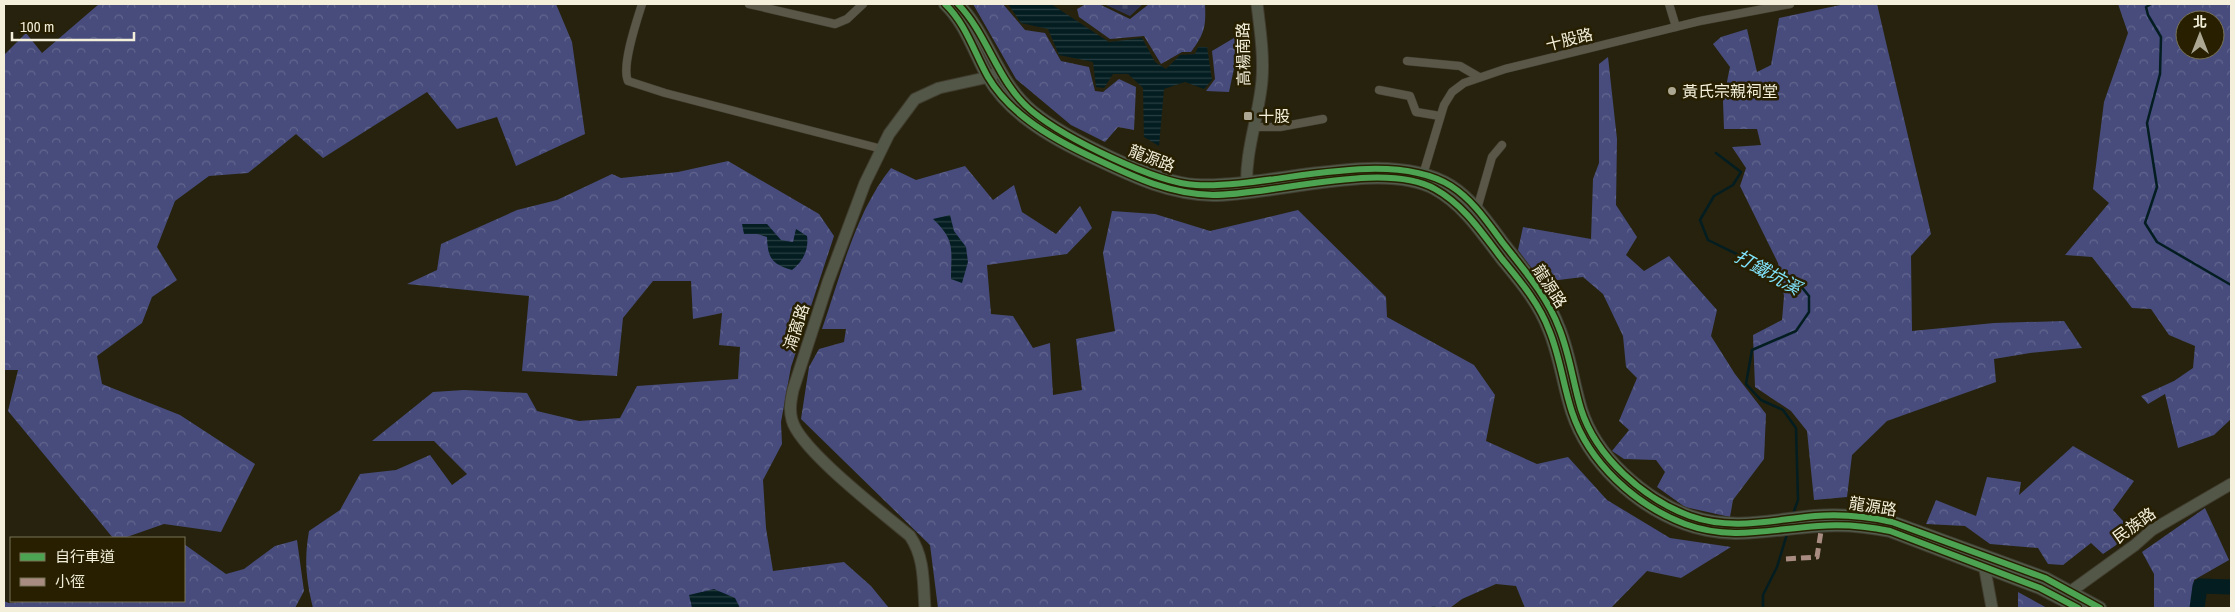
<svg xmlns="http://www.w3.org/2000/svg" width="2235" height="612" viewBox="0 0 2235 612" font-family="'Archivo Narrow','Noto Sans TC',sans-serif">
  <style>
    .forest { fill: url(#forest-crowns); fill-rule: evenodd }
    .cemetery { fill: url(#cemetery-stones) }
    .water { fill: url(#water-rules) }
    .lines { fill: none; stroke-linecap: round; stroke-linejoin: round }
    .stream { stroke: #031d21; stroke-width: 2.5 }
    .river { stroke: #031d21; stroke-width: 15 }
    .street-casing { stroke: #413d2f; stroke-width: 9 }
    .secondary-casing { stroke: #413d2f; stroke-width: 13 }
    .primary-casing { stroke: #413d2f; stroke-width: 14 }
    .street { stroke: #5a5748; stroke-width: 8 }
    .secondary { stroke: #535747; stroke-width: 11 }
    .primary { stroke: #505a4a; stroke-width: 12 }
    .quiet { stroke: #a88b81; stroke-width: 5; stroke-dasharray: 10 5; stroke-linecap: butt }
    .cycleway-casing { stroke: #271f00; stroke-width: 9 }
    .cycleway { stroke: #4ca352; stroke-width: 6 }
    .poi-dot { fill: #aba793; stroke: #271f00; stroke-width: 2 }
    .labels { text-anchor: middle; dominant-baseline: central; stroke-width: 5; stroke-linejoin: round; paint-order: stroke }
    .street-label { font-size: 16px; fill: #f3efda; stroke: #271f00 }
    .poi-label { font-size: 16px; fill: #f3efda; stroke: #271f00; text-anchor: start }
    .water-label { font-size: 18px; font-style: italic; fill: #80e3fc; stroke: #271f00 }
  </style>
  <defs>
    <pattern id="forest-crowns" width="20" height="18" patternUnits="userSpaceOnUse" patternTransform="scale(1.25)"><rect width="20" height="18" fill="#474c7c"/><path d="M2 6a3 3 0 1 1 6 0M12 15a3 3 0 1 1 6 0" fill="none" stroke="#62668e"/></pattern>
    <pattern id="cemetery-stones" width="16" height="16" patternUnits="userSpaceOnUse" patternTransform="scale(1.25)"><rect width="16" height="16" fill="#303457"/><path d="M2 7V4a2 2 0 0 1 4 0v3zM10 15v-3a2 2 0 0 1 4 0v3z" fill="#444867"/></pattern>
    <pattern id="water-rules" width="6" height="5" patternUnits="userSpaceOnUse" patternTransform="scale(1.25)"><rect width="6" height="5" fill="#031d21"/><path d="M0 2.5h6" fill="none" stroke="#283e41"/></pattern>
  </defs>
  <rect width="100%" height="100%" fill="#26220e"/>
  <!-- forest -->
  <g class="forest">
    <polygon points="99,4 556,4 572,42 585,134 516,166 497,117 457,129 427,92 323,158 296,134 248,173 209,176 175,201 157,247 177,280 152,297 142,323 97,356 102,384 180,415 255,464 221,532 164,524 124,538 113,538 8,411 18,370 4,370 4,55 26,33 42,53"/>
    <polygon points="973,4 1003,4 1025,30 1045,33 1061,61 1089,67 1095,91 1103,92 1119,79 1136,87 1134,130 1118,127 1105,142 1071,125 1016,79"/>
    <path d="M1086,4H1099L1130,19L1149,4H1205C1206,26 1205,33 1191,52H1182L1161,64L1144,36L1110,39L1079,17L1077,9Z"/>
    <polygon points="1845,4 1877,4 1931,234 1911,256 1912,331 1994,323 2064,321 2082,348 2030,353 1994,359 1996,382 1887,421 1852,455 1847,497 1814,500 1807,431 1791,411 1755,387 1753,335 1782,320 1784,296 1778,263 1740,186 1746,168 1732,147 1761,145 1757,129 1724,129 1723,101 1730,67 1713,44 1721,37 1747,29 1757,72 1771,65 1779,18"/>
    <path d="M2118,4H2231V419L2214,435L2178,448L2165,394L2148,404L2141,396L2174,381L2193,368L2195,346L2169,335L2151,309L2132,308L2092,257L2065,255L2109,203L2093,189L2104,102L2128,33ZM2185,20H2215V50H2185Z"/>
    <polygon points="1239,35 1248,47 1236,59 1229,92 1206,91 1215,79 1212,51"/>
    <polygon points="1608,57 1617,139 1616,205 1637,237 1626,255 1644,271 1669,256 1717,310 1711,336 1735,374 1766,414 1764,459 1733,500 1730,517 1685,507 1657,487 1665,472 1656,460 1624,459 1612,451 1629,430 1619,421 1637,378 1626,367 1623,336 1603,294 1583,277 1542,282 1518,250 1523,227 1591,239 1593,179 1599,163 1599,64"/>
    <path d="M728,161L819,214L834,236L791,367L781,422L782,444L763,480L766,528L773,571L844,562L871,586L889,608H313C306,579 304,560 309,531L340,510L360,474L396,470L430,455L452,485L467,474L434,441H372L433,392L464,390L527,393L537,411L579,421L620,418L637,386L738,379L740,347L719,345L722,313L693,319L691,281H653L623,318L617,376L522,371L529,296L407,284L437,270L441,244L517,210L557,200L612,174L621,178L678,172Z"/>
    <path d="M965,166L993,200L1014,185L1022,212L1056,234L1080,206L1092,228L1067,254L987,265L991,314L1013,316L1033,348L1050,343L1053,395L1082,390L1076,339L1115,331L1103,253L1112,211L1155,214L1210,231L1298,210L1386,297L1387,317L1474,365L1495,395L1486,441L1537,464L1568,457L1607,500L1670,538L1731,547L1681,578L1647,571L1611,608H1525L1516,586L1496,584L1462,599L1450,608H938L930,545L801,419L809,367L819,349L844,342L846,329H822C841,275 855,213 891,168L916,180Z"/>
    <polygon points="2073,446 2134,481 2113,510 2134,533 2103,554 2091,543 2063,565 2048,564 2038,548 1990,544 1965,526 1926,524 1936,500 1976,516 1987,477 2021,482 2019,495"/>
    <polygon points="2205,508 2229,560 2194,580 2192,608 2154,608 2154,574 2142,552"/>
    <polygon points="297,540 304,591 295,608 4,608 4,601 9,603 34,601 184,601 184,544 226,574 244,569 275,546"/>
    <polygon points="2018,592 2047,608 2018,608"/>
  </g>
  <!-- cemetery -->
  <polygon class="cemetery" points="1104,4 1143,4 1130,16"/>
  <!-- water -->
  <g class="water">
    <polygon points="1008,4 1051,4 1109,42 1142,38 1155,62 1166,69 1180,55 1195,54 1198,47 1207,47 1212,80 1204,89 1185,82 1164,89 1159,146 1144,137 1143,88 1128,74 1113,74 1104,88 1096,87 1093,62 1059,55 1048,29 1021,23"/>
    <path d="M950,215L954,231L966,247L968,262L962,283L951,279C951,249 956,241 933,219Z"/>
    <path d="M742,224H767L781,240L793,242L796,229L807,236C809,249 803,262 792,270C771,264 768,258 767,237L757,234H744Z"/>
    <polygon points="714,589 735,598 740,608 692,608 689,595"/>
  </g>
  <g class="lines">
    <!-- stream -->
    <g class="stream">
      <polyline points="2151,4 2146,7 2148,15 2161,37 2160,74 2147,123 2157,187 2145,223 2157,242 2231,285"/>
      <polyline points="1716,153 1741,172 1733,185 1714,196 1700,220 1708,240 1800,285 1809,296 1809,312 1796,331 1752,350 1746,384 1761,400 1783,410 1796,428 1798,500 1793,514"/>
      <polyline points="1432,608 1435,608"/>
      <polyline points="1763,608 1763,595 1777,567 1787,534"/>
    </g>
    <!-- river -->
    <polyline class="river" points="2197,608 2200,586 2231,587"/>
    <!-- street casing -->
    <g class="street-casing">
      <g id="street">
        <path d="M642,4C637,20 621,66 628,81L665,93L882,149"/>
        <polyline points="749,4 835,24 847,19 863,4"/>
        <polyline points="1669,4 1676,27"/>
        <polyline points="1407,61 1460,66 1479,77"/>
        <polyline points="1379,90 1410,96 1416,112 1440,116"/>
        <polyline points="1254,127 1280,127 1323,119"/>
        <polyline points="1422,178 1444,105 1452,92 1464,83 1505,69 1700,21 1790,4"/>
        <polyline points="1477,209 1492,157 1502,145"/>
      </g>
    </g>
    <!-- secondary casing -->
    <g class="secondary-casing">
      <g id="secondary">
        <path d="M1247,191C1244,153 1259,117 1262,80C1264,55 1260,29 1257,4"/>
        <polyline points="1983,559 1992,608"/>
        <polyline points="2063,597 2135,545 2152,530 2231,484"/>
        <path d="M925,608C923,583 925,558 910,536C884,514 799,449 792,420C789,410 791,400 793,390L828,282L865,183L889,134L915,99L939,88L989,77L996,73"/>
      </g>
    </g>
    <!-- primary casing -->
    <g class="primary-casing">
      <g id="primary">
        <path d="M945,4C966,24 974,52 988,77C998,94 1013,109 1029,121C1050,137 1074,149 1098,160C1136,178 1170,194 1213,195C1274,195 1384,160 1435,189C1464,205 1482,233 1502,259C1520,281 1539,303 1549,330C1560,356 1563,385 1572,412C1589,463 1635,505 1685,524C1731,541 1771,529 1818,526C1842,524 1866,526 1890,531L2040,588L2078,608"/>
        <path d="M958,4C989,36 997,83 1033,112C1065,138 1155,183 1196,185C1271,189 1386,146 1451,186C1473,200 1488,223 1503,243C1524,270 1547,296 1559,328C1570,355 1573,383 1581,409C1596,457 1644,499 1690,516C1732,531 1772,520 1815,516C1841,514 1866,516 1892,522L2045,578L2100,608"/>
      </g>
    </g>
    <!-- street -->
    <use href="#street" class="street"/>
    <!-- secondary -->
    <use href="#secondary" class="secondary"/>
    <!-- primary -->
    <use href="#primary" class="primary"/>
    <!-- quiet -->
    <polyline class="quiet" points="1786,559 1817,557 1822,525"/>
    <!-- cycleway casing -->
    <g class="cycleway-casing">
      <g id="cycleway">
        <path d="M945,4C966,24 974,52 988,77C998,94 1013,109 1029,121C1050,137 1074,149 1098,160C1136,178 1170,194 1213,195C1274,195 1384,160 1435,189C1464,205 1482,233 1502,259C1520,281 1539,303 1549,330C1560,356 1563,385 1572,412C1589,463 1635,505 1685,524C1731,541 1771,529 1818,526C1842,524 1866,526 1890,531L2040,588L2078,608"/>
        <path d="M958,4C989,36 997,83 1033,112C1065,138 1155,183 1196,185C1271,189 1386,146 1451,186C1473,200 1488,223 1503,243C1524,270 1547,296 1559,328C1570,355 1573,383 1581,409C1596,457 1644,499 1690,516C1732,531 1772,520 1815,516C1841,514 1866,516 1892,522L2045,578L2100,608"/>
      </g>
    </g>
    <!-- cycleway -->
    <use href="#cycleway" class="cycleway"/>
  </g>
  <!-- markers -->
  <g class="poi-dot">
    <circle cx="1672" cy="91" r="5"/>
    <rect x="1243" y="111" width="10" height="10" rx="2.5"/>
  </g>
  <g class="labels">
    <!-- street labels -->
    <g class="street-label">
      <text transform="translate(1569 39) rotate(-14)">十股路</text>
      <text transform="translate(1243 54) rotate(-91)">高楊南路</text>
      <text transform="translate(1152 158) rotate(21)">龍源路</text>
      <text transform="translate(1550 286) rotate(57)">龍源路</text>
      <text transform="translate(796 327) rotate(-72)">湳窩路</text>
      <text transform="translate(1873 506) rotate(9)">龍源路</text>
      <text transform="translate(2134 525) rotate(-36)">民族路</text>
    </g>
    <!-- poi labels -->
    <g class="poi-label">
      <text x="1682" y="91">黃氏宗親祠堂</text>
      <text x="1258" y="116">十股</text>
    </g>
    <!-- water labels -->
    <g class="water-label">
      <text transform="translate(1768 272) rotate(29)">打鐵坑溪</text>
    </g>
  </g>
  <!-- border -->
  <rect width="2235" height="612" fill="none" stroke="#f3efda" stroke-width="10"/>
  <!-- legend -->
  <rect x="10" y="537" width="175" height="65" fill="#271f00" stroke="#797257"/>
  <rect x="20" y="553" width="25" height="8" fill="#4ca352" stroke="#797257"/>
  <text x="55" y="562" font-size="15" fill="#f3efda">自行車道</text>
  <rect x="20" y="578" width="25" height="8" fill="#a88b81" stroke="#797257"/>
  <text x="55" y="587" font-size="15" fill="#f3efda">小徑</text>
  <!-- north arrow -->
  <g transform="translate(2200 35)"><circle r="24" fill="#271f00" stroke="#797257"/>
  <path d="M0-4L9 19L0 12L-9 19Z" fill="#aba793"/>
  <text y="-8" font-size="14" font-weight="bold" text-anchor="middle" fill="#f3efda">北</text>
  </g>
  <!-- scale -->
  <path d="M12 32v8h122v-8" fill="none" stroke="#f3efda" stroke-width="2.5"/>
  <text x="20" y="32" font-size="15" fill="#f3efda" stroke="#271f00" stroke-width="4" paint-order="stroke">100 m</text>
</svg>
